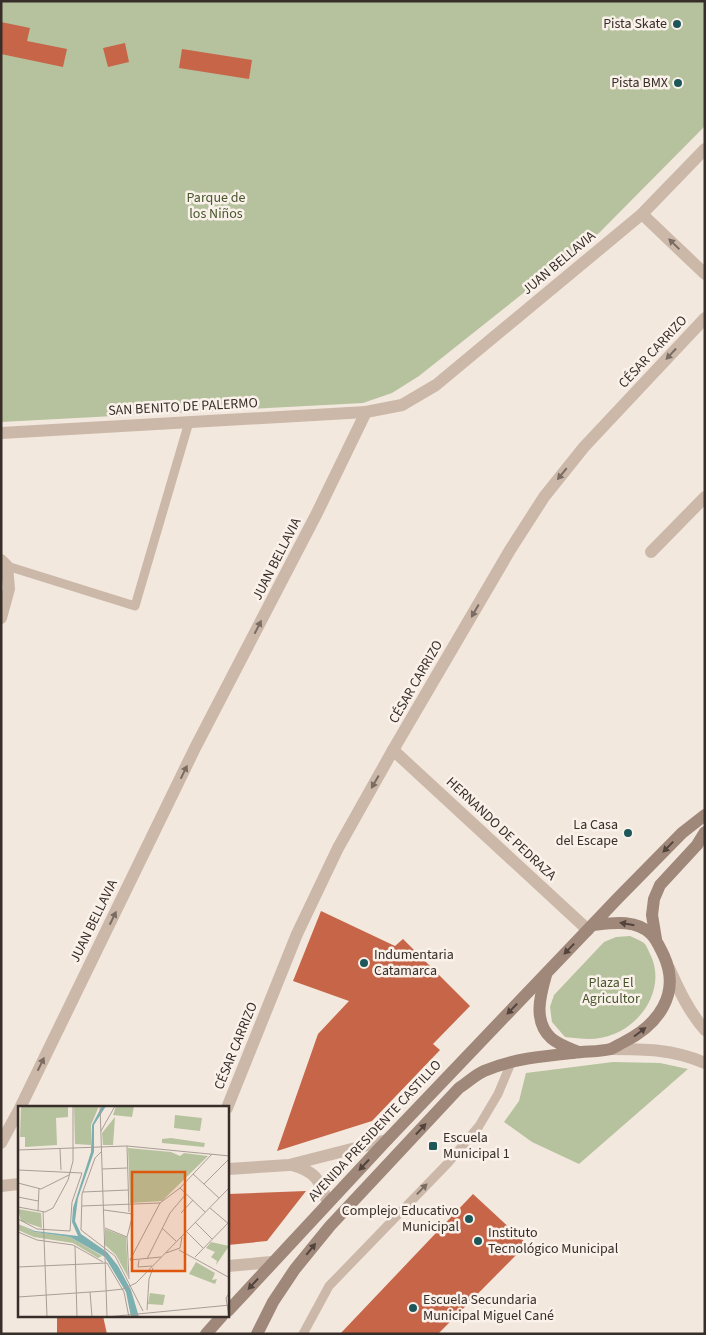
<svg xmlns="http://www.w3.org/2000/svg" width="706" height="1335" viewBox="0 0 706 1335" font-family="'Source Sans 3',sans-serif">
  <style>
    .green { fill: #b6c29d }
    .building { fill: #c66548 }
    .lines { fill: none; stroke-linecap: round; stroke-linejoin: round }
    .lane { stroke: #cbb8a9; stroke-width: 9 }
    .street { stroke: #cbb8a9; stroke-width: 12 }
    .secondary { stroke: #9f877a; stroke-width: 12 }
    .oneway { fill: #7a6c63 }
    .oneway2 { fill: #52443d }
    .poi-dot { fill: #1e575a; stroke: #faf2ea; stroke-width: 2 }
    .labels { text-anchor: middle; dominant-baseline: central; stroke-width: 5; stroke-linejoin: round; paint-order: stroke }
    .poi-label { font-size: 14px; fill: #382e29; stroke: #faf2ea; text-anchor: end }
    .park-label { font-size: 14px; fill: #48572d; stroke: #faf2ea }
    .street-label { font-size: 14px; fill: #382e29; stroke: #faf2ea }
    .inset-road { fill: none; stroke: #a89e96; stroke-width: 1 }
    .view { fill: #df570d; fill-opacity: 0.15; stroke: #df570d; stroke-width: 2.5 }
    .inset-edge { fill: none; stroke: #382e29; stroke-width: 2.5 }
  </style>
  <rect width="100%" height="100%" fill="#f3e8de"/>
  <!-- green -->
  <g class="green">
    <polygon points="1,1 705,1 705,126 599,233 419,376 392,393 363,403 1,422"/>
    <path d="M630,936C634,938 640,940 644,943C647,946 649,952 651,956C665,987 644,1022 614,1034C598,1041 583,1039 565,1037L552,1022L550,1007L554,995L604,942L616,937Z"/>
    <polygon points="613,1062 660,1063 688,1069 579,1164 532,1142 504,1122 519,1101 526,1073"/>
  </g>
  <!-- building -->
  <g class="building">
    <polygon points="1,22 30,28 27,41 67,49 63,67 1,54"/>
    <polygon points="125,43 129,62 108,67 103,48"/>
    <polygon points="182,49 252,60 249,79 179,68"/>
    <polygon points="321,911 395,946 403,939 470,1006 433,1044 440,1050 372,1121 277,1151 318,1034 349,1001 293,981"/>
    <polygon points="306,1191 267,1241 228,1245 228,1194"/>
    <polygon points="473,1194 527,1244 438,1334 340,1334"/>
    <polygon points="57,1316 103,1316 107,1334 57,1334"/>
  </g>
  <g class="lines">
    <!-- lane -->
    <g class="lane">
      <polyline points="7,566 135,606 189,422"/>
      <polyline points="303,1334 329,1286 448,1163 479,1126 498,1094 511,1063"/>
    </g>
    <!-- street -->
    <g class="street">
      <polyline points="642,214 705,274"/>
      <polyline points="1,433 366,412"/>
      <polyline points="651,552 705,497"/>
      <polyline points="1,560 7,566 9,589 1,618"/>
      <polyline points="393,750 588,930"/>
      <path d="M669,968C679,990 689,1012 705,1030"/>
      <path d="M610,1049C644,1049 673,1049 705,1063"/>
      <polyline points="20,1108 195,748 317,513 366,412 402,405 436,385 642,214 705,149"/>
      <polyline points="227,1108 297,934 338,848 393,750 510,550 544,497 584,447 705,318"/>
      <polyline points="1,1143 19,1110"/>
      <path d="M292,1165C317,1172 319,1180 328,1203"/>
      <polyline points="228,1169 289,1165 387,1140"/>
      <polyline points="1,1186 19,1184"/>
      <polyline points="228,1266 272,1262"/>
    </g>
    <!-- secondary -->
    <g class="secondary">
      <polyline points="656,939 652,915 654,899 660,885 697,845 705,832"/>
      <path d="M546,975C540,996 533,1021 551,1038C559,1045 569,1048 579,1052"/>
      <polyline points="228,1311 387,1140 619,897 682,833 705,815"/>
      <polyline points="206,1334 222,1316"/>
      <path d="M257,1334L273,1302L295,1269L330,1226L459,1088C467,1083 475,1075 484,1071C512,1059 543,1056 573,1053C584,1051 600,1052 611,1049C615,1047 620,1044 624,1042C658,1025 681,994 664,956C660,948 657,940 651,934C636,919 612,923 593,925"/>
    </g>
  </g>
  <!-- one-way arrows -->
  <defs><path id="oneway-solid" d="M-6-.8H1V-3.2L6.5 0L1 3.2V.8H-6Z" transform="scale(1.25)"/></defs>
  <g class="oneway">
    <use href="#oneway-solid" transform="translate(674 244) rotate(-136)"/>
    <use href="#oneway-solid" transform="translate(671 354) rotate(133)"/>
    <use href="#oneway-solid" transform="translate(562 474) rotate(129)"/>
    <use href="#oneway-solid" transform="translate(475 611) rotate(120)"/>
    <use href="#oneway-solid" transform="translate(258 627) rotate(-63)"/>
    <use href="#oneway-solid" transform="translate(184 772) rotate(-64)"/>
    <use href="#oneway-solid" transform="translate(375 782) rotate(120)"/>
    <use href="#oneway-solid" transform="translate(113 918) rotate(-64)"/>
    <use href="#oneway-solid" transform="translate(41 1064) rotate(-64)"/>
    <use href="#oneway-solid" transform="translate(422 1189) rotate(-46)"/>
  </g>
  <g class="oneway2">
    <use href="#oneway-solid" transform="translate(668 847) rotate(134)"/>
    <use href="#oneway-solid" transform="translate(627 924) rotate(-170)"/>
    <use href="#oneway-solid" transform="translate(569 949) rotate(134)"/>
    <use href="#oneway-solid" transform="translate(512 1009) rotate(134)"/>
    <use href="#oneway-solid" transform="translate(640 1032) rotate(-37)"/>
    <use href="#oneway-solid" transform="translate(421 1129) rotate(-47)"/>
    <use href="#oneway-solid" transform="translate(364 1165) rotate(133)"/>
    <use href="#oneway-solid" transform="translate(311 1249) rotate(-51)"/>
    <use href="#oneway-solid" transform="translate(253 1284) rotate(133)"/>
  </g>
  <!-- markers -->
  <g class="poi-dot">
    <circle cx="677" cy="24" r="5"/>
    <circle cx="678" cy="83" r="5"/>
    <circle cx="628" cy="833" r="5"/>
    <circle cx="364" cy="963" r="5"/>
    <rect x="428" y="1141" width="10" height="10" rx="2.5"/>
    <circle cx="469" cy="1219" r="5"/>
    <circle cx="478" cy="1241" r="5"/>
    <circle cx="413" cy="1308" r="5"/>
  </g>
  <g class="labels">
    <!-- poi labels -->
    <g class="poi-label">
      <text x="667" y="24">Pista Skate</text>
      <text x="668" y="83">Pista BMX</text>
      <text x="618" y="825">La Casa<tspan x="618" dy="16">del Escape</tspan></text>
      <text x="374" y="955" text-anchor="start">Indumentaria<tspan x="374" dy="16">Catamarca</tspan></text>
      <text x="443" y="1138" text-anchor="start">Escuela<tspan x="443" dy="16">Municipal 1</tspan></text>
      <text x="459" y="1211">Complejo Educativo<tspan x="459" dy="16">Municipal</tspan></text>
      <text x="488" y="1233" text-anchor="start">Instituto<tspan x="488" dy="16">Tecnológico Municipal</tspan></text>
      <text x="423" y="1300" text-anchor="start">Escuela Secundaria<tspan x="423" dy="16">Municipal Miguel Cané</tspan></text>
    </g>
    <!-- park labels -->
    <g class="park-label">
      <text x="216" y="198">Parque de<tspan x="216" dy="16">los Niños</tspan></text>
      <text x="611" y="983">Plaza El<tspan x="611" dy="16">Agricultor</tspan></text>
    </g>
    <!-- street labels -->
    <g class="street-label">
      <text transform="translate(559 263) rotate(-40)">JUAN BELLAVIA</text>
      <text transform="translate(653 352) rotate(-47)">CÉSAR CARRIZO</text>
      <text transform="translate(183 407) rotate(-3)">SAN BENITO DE PALERMO</text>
      <text transform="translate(277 559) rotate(-63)">JUAN BELLAVIA</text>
      <text transform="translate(416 682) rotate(-60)">CÉSAR CARRIZO</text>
      <text transform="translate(501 829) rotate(43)">HERNANDO DE PEDRAZA</text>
      <text transform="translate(94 921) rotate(-64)">JUAN BELLAVIA</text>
      <text transform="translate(236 1046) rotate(-68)">CÉSAR CARRIZO</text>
      <text transform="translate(375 1131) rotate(-47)">AVENIDA PRESIDENTE CASTILLO</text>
    </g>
  </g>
  <!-- overview -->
  <g transform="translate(18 1106)">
    <rect width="211" height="211" fill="#f3e8de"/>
    <path d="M3,0H50V11L38,12L39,39L7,41V31H2ZM56,0H81L73,19V39L57,38ZM98,0H116L114,11L95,9ZM157,9L184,12L182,25L156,22ZM97,11L95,39H85L84,27ZM153,32L187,37L186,41L144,37V33ZM110,42L153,46L162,50L166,47L190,50L144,95L112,97ZM0,103L23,107L24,122L3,115ZM0,118L17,126L52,131L84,150L80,152L55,137L16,131L0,124ZM87,123L108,131L110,171L98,149L87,139ZM193,136L211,140L198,159L199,155L193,151L197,146L188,142ZM178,156L197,167L194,174L199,173L197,178L171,168ZM132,187L147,189L145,199L130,198Z" fill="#b6c29d"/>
    <path d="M84,0H88L76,19V46L60,92L57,115L63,128L89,146L100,160L113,184L121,211H113L108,186L87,151L52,131L17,126L0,118L17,125L60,130L54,116L55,102L73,46L74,19Z" fill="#7cafb0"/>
    <path class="inset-road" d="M82,0L89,211M83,25L97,0M109,40L111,106M42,43L43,64M0,44L109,40L212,50M83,46L77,52L64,88L63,124L97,150L125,205M84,63L109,62M0,64L64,67L54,96L52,125L19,123L0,113M175,68L201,92M0,77L23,83L51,69M186,78L212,52M162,82L187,106M65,86L110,84M0,91L20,95M64,100L142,97M0,101L27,106L35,102L50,74L55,55V0M192,102L212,119M86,104L115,108L109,131L111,173M20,105L21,82M25,105L29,211M163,107L175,94M177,116L194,133M87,122L109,131M144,122L158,135M168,125L185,142M0,126L19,134L55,139L85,156M57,140L59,211M161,144L212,172M148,147L162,142L164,131M177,151L212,115M129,153L152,107L168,88M112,154L142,97L162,82L194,48M112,154L143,151M121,154L120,161L134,160M0,161L89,157L106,186L111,211M87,185L105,183L118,177L212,81M72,186L74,211M0,191L87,185M129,204L131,173L135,162M89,211L212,199M211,211L208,192L212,186"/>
    <path class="view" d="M114,66H167V165H114Z"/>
    <rect width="211" height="211" class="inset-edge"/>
  </g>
  <!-- border -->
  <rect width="706" height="1335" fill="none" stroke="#382e29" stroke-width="5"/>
</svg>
